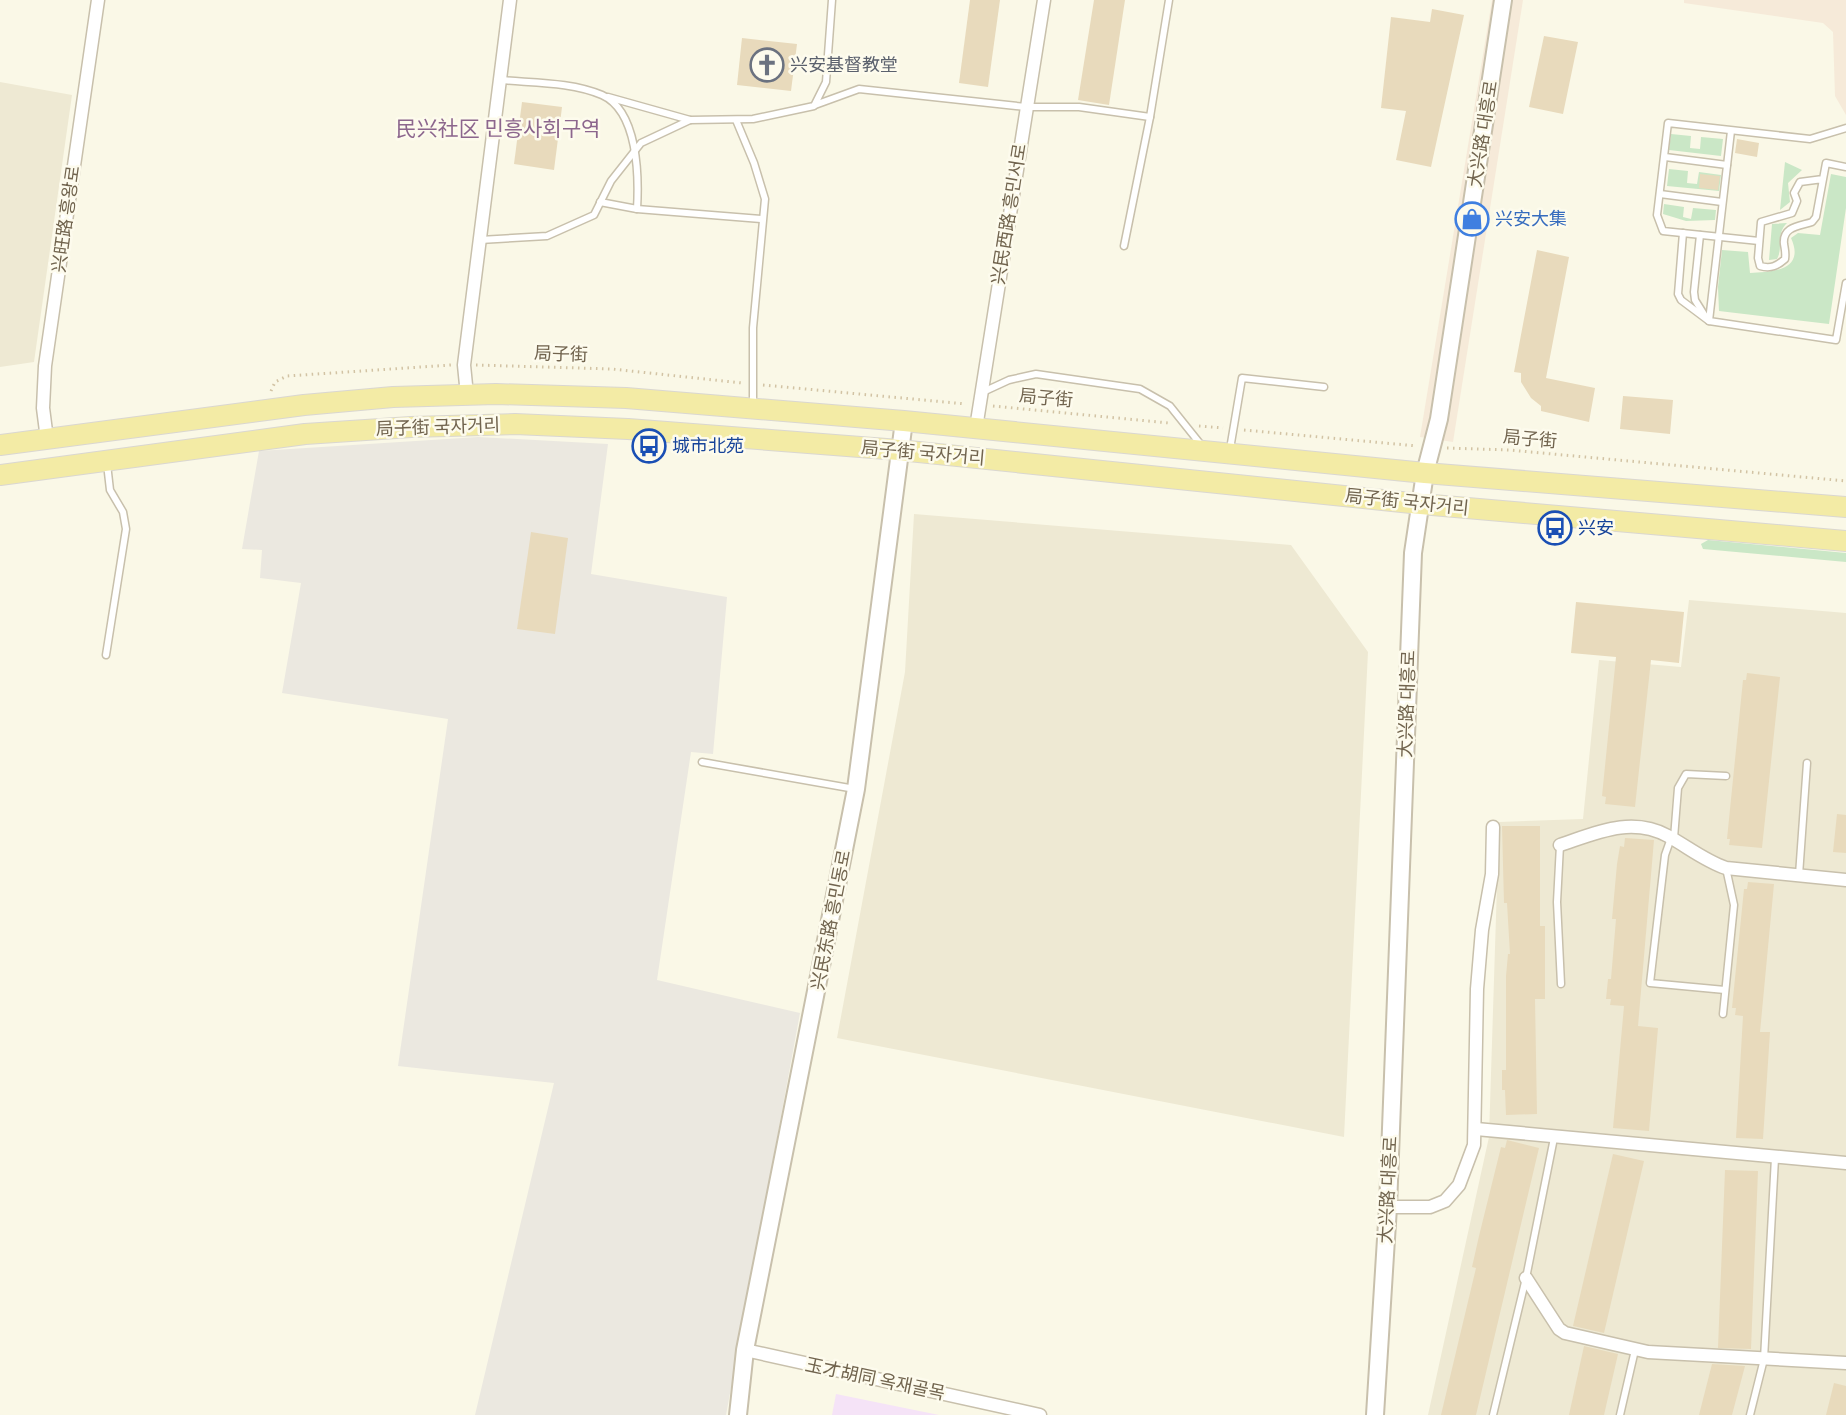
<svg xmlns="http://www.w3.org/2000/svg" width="1846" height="1415" viewBox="0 0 1846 1415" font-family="Cabin,'Noto Sans SC','Noto Sans KR',sans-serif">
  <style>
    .residential { fill: #eee9d3 }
    .commercial { fill: #f6ead9 }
    .industrial { fill: #ebe8e0 }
    .education { fill: #f5e3f7 }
    .green { fill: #cae7c6 }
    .building { fill: #e8dabc }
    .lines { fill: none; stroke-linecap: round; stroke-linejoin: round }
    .service-casing { stroke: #c8c0ac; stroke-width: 9 }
    .minor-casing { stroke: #c8c0ac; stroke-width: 15 }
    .tertiary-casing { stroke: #c8c0ac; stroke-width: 20 }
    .primary-casing { stroke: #dad7d1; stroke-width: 22 }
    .path { stroke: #d2c3a4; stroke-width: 3; stroke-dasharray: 1.5 4.5; stroke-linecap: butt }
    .service { stroke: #fff; stroke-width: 6 }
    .minor { stroke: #fff; stroke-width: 12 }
    .tertiary { stroke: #fff; stroke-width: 16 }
    .primary { stroke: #f3eba5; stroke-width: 20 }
    .labels { text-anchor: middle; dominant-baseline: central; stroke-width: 5; stroke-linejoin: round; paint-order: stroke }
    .worship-label { font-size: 18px; fill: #5b616d; stroke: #fdfbed; text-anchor: start }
    .street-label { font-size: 18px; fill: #71644e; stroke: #fdfbed }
    .shop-label { font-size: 18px; fill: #366cbe; stroke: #fdfbed; text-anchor: start }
    .transit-label { font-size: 18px; fill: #164399; stroke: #fdfbed; text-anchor: start }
    .quarter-label { font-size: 21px; fill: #8c668d; stroke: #fdfbed }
  </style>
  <rect width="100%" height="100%" fill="#faf8e7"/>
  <!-- residential -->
  <g class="residential">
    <polygon points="0,82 72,95 34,362 0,367"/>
    <polygon points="914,514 1291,545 1368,652 1344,1137 837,1038 905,672"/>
    <polygon points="1689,600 1846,613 1846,1415 1428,1415 1489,1137 1499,822 1583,819 1599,660 1681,667"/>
  </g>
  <!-- commercial -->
  <g class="commercial">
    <polygon points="1492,0 1523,0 1453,442 1420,437"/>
    <polygon points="1684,0 1846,0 1846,115 1835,96 1833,32 1823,23 1684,3"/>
  </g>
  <!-- industrial -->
  <polygon class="industrial" points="478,437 608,444 591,574 727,597 713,754 691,752 657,980 800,1013 726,1415 475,1415 554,1083 398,1066 448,719 282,693 301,583 260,578 262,550 242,549 259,451"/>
  <!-- education -->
  <polygon class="education" points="836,1394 939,1415 832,1415"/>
  <!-- green -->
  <g class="green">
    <polygon points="1671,134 1691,136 1690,148 1700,149 1701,137 1723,139 1721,156 1669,150"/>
    <polygon points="1785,162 1802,170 1788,183 1790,202 1780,210"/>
    <polygon points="1669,169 1688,171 1687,183 1697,184 1699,172 1721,175 1719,191 1667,186"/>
    <path d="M1831,174L1846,177V208L1829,324L1719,311L1718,287L1722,250L1748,252L1750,273C1771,272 1806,271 1791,238L1798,233L1820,235Z"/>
    <polygon points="1664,204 1684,207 1683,217 1691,219 1693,208 1716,210 1715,220 1686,221 1663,214"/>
    <path d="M1787,223C1775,235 1784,246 1777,259L1769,260L1772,224Z"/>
    <polygon points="1708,540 1846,553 1846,562 1703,549 1701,544"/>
  </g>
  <!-- building -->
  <g class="building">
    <polygon points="970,0 1000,0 988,87 959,83"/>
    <polygon points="1094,0 1125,0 1109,105 1078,100"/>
    <polygon points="1432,9 1464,15 1431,167 1396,160 1406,111 1381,108 1391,17 1430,22"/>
    <polygon points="1544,36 1578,42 1563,114 1529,107"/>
    <polygon points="742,38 797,44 791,91 737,85"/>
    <polygon points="522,102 562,107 554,170 514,164"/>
    <polygon points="1737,139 1759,143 1757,157 1735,153"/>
    <polygon points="1700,174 1720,176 1718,190 1699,188"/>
    <polygon points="1537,250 1569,257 1546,378 1595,388 1589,422 1541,411 1541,406 1531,398 1521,382 1521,373 1514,372"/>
    <polygon points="1623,396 1673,400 1670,434 1620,429"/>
    <polygon points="531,532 568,538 555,634 517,629"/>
    <polygon points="1576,602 1684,612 1679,663 1651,660 1635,807 1605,804 1606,797 1602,796 1616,657 1571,653"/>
    <polygon points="1747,673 1780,677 1762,848 1729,845 1730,839 1727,839 1743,680 1746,680"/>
    <polygon points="1837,814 1846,815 1846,853 1833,852"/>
    <polygon points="1502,826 1540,826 1540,926 1545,926 1545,999 1535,999 1537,1114 1506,1115 1505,1090 1502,1090 1502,1070 1506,1070 1506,976 1508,954 1510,954 1507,903 1504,903"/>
    <polygon points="1625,838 1654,840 1638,1026 1658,1028 1649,1131 1613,1128 1624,1006 1610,1005 1611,999 1606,999 1608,979 1611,979 1616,919 1612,919 1617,864 1620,846 1624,847"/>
    <polygon points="1748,882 1774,884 1760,1032 1770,1032 1763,1139 1736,1138 1743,1016 1735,1015 1736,1008 1732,1008 1744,889 1747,889"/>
    <polygon points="1507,1140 1539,1148 1476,1415 1441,1415 1476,1268 1472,1267 1479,1236 1501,1147 1505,1148"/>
    <polygon points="1613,1154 1644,1161 1604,1333 1573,1326"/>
    <polygon points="1725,1170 1758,1171 1751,1349 1718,1348"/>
    <polygon points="1584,1346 1618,1354 1604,1415 1569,1415"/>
    <polygon points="1712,1364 1745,1366 1732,1415 1699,1415"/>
    <polygon points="1834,1383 1846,1386 1846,1415 1826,1415"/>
  </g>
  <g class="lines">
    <!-- service casing -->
    <g class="service-casing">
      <g id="service">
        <path d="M501,80C534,83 572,82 602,95C638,111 639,176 637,209"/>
        <polyline points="608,97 690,120"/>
        <polyline points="815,105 859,89 1026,107 1079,107 1150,117"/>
        <polyline points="736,120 754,163 765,199 753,328 753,405"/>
        <polyline points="1731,131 1709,321 1836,340 1846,283"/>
        <polyline points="1665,157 1727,165"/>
        <path d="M1823,179L1800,182L1794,193L1797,201L1792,213L1761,222L1758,258L1760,266C1771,269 1777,266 1785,259C1786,253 1785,250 1784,244C1782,226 1801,226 1812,222L1816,217L1826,163L1846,167"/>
        <polyline points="1660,194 1722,202"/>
        <polyline points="600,202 637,209 761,219"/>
        <polyline points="1683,233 1678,294 1681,300 1709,321"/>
        <polyline points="1700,235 1694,292 1695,300 1705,316"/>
        <polyline points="480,240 547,236 594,215 611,181 641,143 690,120 753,119 814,106 826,82 832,0"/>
        <polyline points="1759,241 1663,231 1657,215 1668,123 1810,139 1846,128"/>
        <polyline points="1124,246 1150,117 1169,0"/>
        <polyline points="983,392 1009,380 1036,374 1140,389 1170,406 1202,446"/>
        <polyline points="1230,449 1242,378 1324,387"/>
        <polyline points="106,655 126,529 123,512 110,490 107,464"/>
        <polyline points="702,762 855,789"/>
        <polyline points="1671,838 1665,855 1650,983 1725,990"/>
        <polyline points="1674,838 1678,788 1686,774 1726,776"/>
        <polyline points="1560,845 1557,902 1561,984"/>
        <polyline points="1799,875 1807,763"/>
        <polyline points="1723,1014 1734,905 1726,868"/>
        <polyline points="1493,1415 1526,1278 1554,1138"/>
        <polyline points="1620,1415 1635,1350"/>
        <polyline points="1750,1415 1764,1359 1775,1158"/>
      </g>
    </g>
    <!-- minor casing -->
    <g class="minor-casing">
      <g id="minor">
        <polyline points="467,395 464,365 510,0"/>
        <polyline points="976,428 1044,0"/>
        <polyline points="47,439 43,408 45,366 98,0"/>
        <path d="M1560,845C1596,833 1631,816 1668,836C1688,847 1705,861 1726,868L1846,880"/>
        <polyline points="1476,1129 1846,1163"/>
        <polyline points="1388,1207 1430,1207 1445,1201 1459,1185 1474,1145 1477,989 1482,930 1492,874 1493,827"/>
        <polyline points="1526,1278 1559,1329 1565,1333 1648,1352 1846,1363"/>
        <polyline points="745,1350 1040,1415"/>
      </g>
    </g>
    <!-- tertiary casing -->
    <g class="tertiary-casing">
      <g id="tertiary">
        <polyline points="738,1415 745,1350 856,789 904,421"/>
        <polyline points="1375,1415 1388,1207 1413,553 1425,473 1439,419 1503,0"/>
      </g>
    </g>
    <!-- primary casing -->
    <g class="primary-casing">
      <g id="primary">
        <polyline points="0,445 304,405 393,397 496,394 626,398 904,421 1425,473 1846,507"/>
        <polyline points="0,475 305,434 411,427 515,424 628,429 899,450 1421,504 1846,541"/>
      </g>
    </g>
    <!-- path -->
    <g class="path">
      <polyline points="476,365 612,369 742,383"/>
      <polyline points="763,385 966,404"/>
      <polyline points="271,391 275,382 287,376 451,365"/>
      <polyline points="993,406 1169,423"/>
      <polyline points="1199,426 1223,428"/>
      <polyline points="1244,430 1417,446"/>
      <polyline points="1447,448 1509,450 1846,481"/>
    </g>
    <!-- service -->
    <use href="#service" class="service"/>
    <!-- minor -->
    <use href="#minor" class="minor"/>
    <!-- tertiary -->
    <use href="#tertiary" class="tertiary"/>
    <!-- primary -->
    <use href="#primary" class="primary"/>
  </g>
  <!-- icons -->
  <defs>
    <g id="church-ring" transform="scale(1.725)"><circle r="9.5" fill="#fdfbed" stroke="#6b7280" stroke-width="1.5"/><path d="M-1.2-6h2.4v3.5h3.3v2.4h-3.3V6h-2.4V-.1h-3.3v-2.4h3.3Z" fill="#6b7280"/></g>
    <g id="shop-ring" transform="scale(1.725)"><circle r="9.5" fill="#fdfbed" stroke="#3f7fe0" stroke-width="1.5"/><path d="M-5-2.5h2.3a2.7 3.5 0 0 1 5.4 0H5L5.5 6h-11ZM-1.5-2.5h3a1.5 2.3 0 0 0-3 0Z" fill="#3f7fe0"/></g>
    <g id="bus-ring" transform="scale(1.725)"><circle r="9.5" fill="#fdfbed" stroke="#1a4fb4" stroke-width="1.5"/><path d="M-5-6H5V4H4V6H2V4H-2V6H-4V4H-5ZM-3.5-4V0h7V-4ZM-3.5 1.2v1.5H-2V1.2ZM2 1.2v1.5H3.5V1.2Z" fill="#1a4fb4"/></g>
  </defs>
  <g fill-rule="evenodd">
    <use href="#church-ring" x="767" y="65"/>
    <use href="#shop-ring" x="1472" y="219"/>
    <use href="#bus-ring" x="649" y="446"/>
    <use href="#bus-ring" x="1555" y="528"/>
  </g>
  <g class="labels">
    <!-- worship labels -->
    <g class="worship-label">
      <text x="790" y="65">兴安基督教堂</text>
    </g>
    <!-- street labels -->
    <g class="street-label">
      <text transform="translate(1483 134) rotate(-81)">大兴路 대흥로</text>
      <text transform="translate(1009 214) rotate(-81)">兴民西路 흥민서로</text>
      <text transform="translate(66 219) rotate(-82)">兴旺路 흥왕로</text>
      <text transform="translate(561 354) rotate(2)">局子街</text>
      <text transform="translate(1046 398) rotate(5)">局子街</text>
      <text transform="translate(438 427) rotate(-2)">局子街 국자거리</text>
      <text transform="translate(1530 439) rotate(5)">局子街</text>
      <text transform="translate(923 453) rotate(5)">局子街 국자거리</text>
      <text transform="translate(1407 502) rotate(6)">局子街 국자거리</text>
      <text transform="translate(1407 704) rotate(-88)">大兴路 대흥로</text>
      <text transform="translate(831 920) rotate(-79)">兴民东路 흥민동로</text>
      <text transform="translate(1388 1190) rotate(-87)">大兴路 대흥로</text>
      <text transform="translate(875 1379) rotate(12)">玉才胡同 옥재골목</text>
    </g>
    <!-- shop labels -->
    <g class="shop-label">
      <text x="1495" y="219">兴安大集</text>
    </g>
    <!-- transit labels -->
    <g class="transit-label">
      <text x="672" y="446">城市北苑</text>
      <text x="1578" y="528">兴安</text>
    </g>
    <!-- quarter labels -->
    <g class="quarter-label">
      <text x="498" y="128">民兴社区 민흥사회구역</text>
    </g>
  </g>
</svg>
